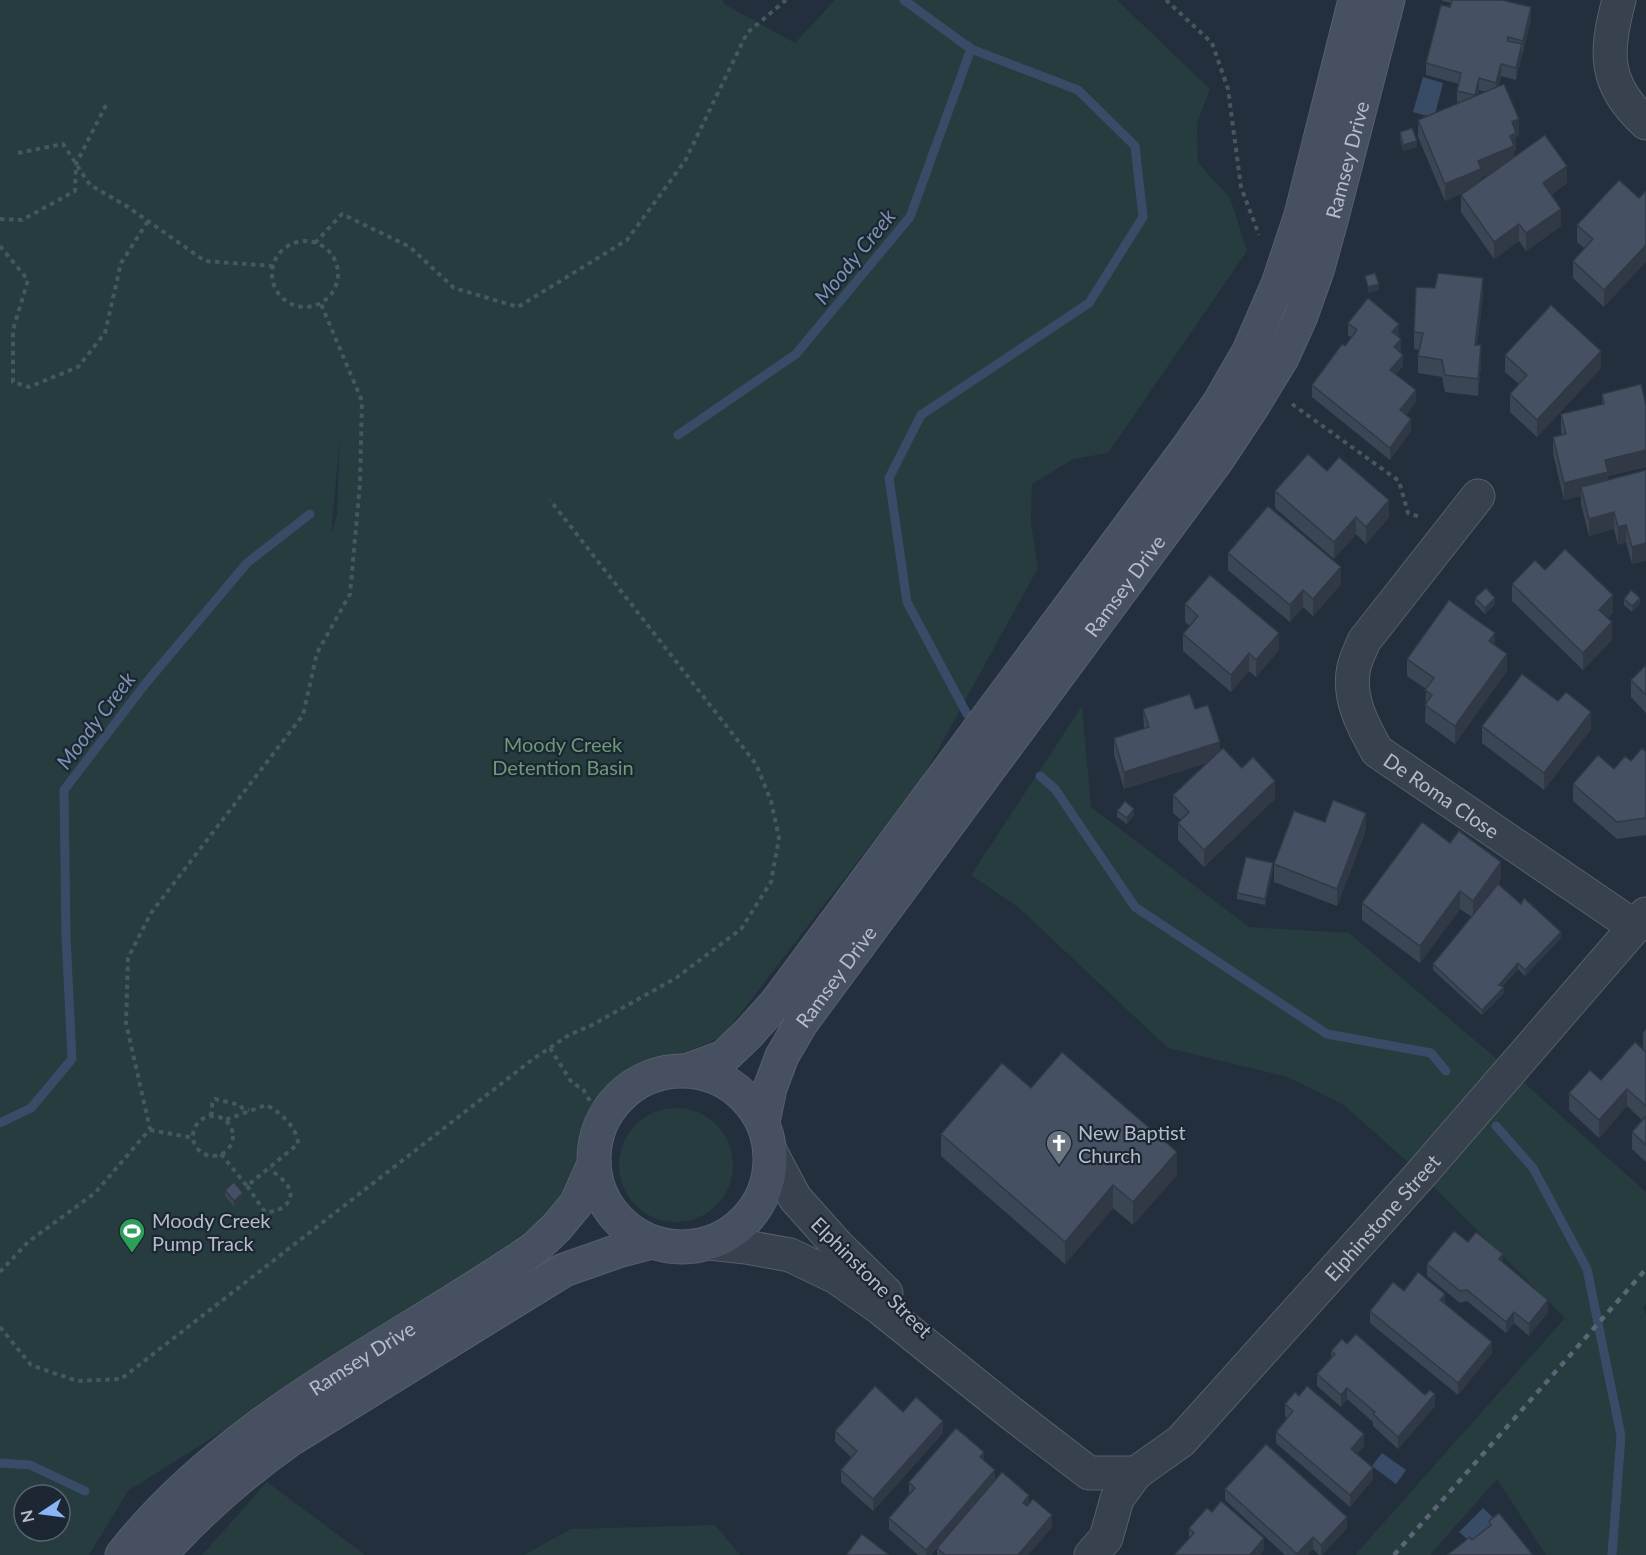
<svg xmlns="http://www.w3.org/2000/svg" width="1646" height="1555" viewBox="0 0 1646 1555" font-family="Lato,sans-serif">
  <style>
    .green { fill: #263c3f; fill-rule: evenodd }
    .water { fill: #394c67 }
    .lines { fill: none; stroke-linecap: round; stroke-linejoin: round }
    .stream { stroke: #394c67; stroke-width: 9 }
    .street-casing { stroke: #565f6c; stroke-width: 35 }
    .secondary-casing { stroke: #565f6c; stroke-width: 35 }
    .path { stroke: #44595c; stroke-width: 4; stroke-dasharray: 4.5 4.5; stroke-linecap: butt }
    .street { stroke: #38414e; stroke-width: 33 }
    .secondary { stroke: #465061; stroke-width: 33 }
    .rail { stroke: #5a6575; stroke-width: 4.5; stroke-dasharray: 6 6; stroke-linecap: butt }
    .wall { fill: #3b4654; fill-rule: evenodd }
    .shaded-wall { fill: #303945 }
    .building { fill: #455162; stroke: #303945; stroke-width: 1.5 }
    .labels { text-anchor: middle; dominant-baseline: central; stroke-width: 4.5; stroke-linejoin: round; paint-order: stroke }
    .street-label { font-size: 20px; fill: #b4bcc9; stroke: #1d2633 }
    .park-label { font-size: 20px; fill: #6b9a76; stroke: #1d2633 }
    .poi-label { font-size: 20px; fill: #b4bcc9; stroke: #1d2633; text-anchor: start }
    .water-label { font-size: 21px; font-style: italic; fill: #7c92b1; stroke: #1d2633 }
  </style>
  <rect width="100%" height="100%" fill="#242f3e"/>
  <!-- green -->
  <g class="green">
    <path d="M0,0H723L724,4L795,43L835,0H1117L1210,89L1197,123L1198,163L1230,198L1247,251L1108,453L1073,459L1032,484L1031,523L1038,568L923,777L722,1037L674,1057L603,1094L552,1215L384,1329L128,1491L89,1555H0ZM340,435L337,514L331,535L340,436ZM24,1495H60V1531H24Z"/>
    <polygon points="1082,706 1091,807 1249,927 1349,933 1511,1071 1646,1192 1646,1304 1643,1307 1646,1316 1646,1555 1546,1555 1497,1479 1430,1555 1355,1555 1565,1318 1421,1174 1344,1105 1287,1077 1168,1048 1018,907 971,875"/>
    <circle cx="676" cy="1165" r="57"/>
    <polygon points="267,1482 365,1555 202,1555"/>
    <polygon points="715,1525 740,1555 524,1555 571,1529"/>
  </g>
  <!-- water -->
  <g class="water">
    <polygon points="1423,77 1443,83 1434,118 1413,112"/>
    <polygon points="1382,1453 1406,1470 1396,1484 1372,1466"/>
    <polygon points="1483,1508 1497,1521 1474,1545 1459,1532"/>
  </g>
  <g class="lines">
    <!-- stream -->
    <g class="stream">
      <polyline points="904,0 971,49 1078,90 1135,146 1143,217 1089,303 921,415 889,478 907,602 967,714"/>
      <polyline points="678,435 796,354 910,217 971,49 967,45"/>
      <polyline points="1040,776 1055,789 1135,907 1327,1034 1431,1053 1446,1071"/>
      <polyline points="0,1123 31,1108 72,1059 66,936 64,790 146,683 247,563 310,514"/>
      <polyline points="1496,1126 1533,1168 1587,1269 1621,1436 1612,1555"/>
      <polyline points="0,1463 30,1465 85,1491"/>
    </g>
    <!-- street casing -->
    <g class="street-casing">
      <g id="street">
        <path d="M1619,0C1605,52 1603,84 1646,123"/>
        <path id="s1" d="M1478,496L1364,641C1361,649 1356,658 1354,667C1347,697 1363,726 1377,751L1635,927"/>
        <polyline points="770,1151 795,1198 837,1245 886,1293"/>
        <path id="s2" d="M710,1243L746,1247L790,1255L836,1277L880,1308L1011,1413L1089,1473H1136L1181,1441L1421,1174L1646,914"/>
        <polyline points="1091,1555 1106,1538 1117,1499 1136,1473"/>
      </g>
    </g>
    <!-- secondary casing -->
    <g class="secondary-casing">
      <g id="secondary">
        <polyline points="689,1070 724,1057 748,1034 776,1003 1187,449 1219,403 1249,351 1278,284 1301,215 1355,0"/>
        <circle cx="682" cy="1159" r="88"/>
        <path id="s3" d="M763,1122L770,1088L782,1056L802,1022L1217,460L1254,404L1282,358L1301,316L1317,271L1331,221L1388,0"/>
        <path id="s4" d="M122,1555C228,1419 396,1344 535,1248L557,1227L576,1204L594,1163"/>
        <path d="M160,1555C199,1511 243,1473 291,1439L564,1270L621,1250L652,1242"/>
      </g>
    </g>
    <!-- path -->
    <g class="path">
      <polyline points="1166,0 1212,43 1228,89 1241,187 1259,235"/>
      <polyline points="18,153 63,144 90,185 128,207 205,261 273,266"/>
      <polyline points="0,219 22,220 75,191 76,164 106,105"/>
      <circle cx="305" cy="274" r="33"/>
      <polyline points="315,243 342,214 410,247 454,288 518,307 627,240 685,161 747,33 786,0"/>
      <polyline points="0,246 28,280 13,330 13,382 29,387 78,367 105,333 121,263 148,221"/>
      <polyline points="1292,404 1399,481 1408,513 1420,517"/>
      <polyline points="550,1048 572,1083 583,1089 595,1110 601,1125"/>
      <polyline points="210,1116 212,1112 212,1103 215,1099 240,1105 242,1108 249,1110"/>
      <circle cx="213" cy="1136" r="20"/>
      <polyline points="150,1130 194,1138"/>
      <path d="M221,1154L247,1186L298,1144C298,1128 279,1111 266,1105L225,1120"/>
      <path d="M247,1186L265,1212C276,1213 294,1205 290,1190C287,1182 277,1175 270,1169"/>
      <polyline points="0,1272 28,1242 95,1193 150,1129 126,1023 128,958 151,913 303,715 317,653 350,594 360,483 362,401 321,304"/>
      <polyline points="0,1327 31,1365 77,1381 121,1379 533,1059 569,1035 592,1025 676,978 741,929 771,882 779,838 771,801 756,764 550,500"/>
    </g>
    <!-- street -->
    <use href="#street" class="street"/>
    <!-- secondary -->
    <use href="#secondary" class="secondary"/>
    <!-- rail -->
    <polyline class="rail" points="1394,1555 1646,1269"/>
  </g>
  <!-- wall -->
  <g class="wall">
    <path d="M1442,0H1502L1531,19L1523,53L1522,52L1516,80L1501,76L1498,87L1519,136L1516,137V151H1514V157L1567,183L1551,195L1561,226L1526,251L1519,241L1494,259L1461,212V195L1463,193L1445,201L1418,137V120L1460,103L1457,102V91L1459,84L1426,75V63L1451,3L1442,1ZM1479,90L1486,92L1478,95ZM1494,172L1481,181V177Z"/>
    <polygon points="1400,132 1417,147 1403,151 1400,138"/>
    <polygon points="1619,180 1604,307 1573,278 1573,261 1584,248 1577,242 1577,225"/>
    <polygon points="1483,295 1477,345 1481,363 1478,396 1445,392 1442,377 1418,373 1418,356 1420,350 1414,349 1414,332"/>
    <polygon points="1348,323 1399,335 1398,337 1403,366 1396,374 1416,402 1406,415 1411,431 1390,460 1312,397 1312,385 1352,338 1348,335"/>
    <polygon points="1505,355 1601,368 1537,437 1510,412 1510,394 1519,384 1505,372"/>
    <polygon points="1602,394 1646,405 1646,467 1608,476 1608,480 1646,470 1632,564 1626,542 1618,545 1614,529 1589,536 1581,504 1581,496 1564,500 1553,454 1553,437 1562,435 1561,431 1561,414 1602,404"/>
    <polygon points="1327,471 1389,517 1366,544 1356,534 1334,559 1275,508 1275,491"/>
    <polygon points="1228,553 1341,584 1313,616 1303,607 1290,622 1228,570"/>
    <polygon points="1545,570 1613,612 1608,618 1612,640 1583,670 1512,601 1512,584"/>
    <polygon points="1475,598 1495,604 1485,614 1475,604"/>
    <polygon points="1624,599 1640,604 1632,612 1624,605"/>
    <polygon points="1185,604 1279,650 1256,677 1249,671 1231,692 1183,651 1183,634 1190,626 1185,622"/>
    <polygon points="1407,659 1507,671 1455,744 1425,722 1426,689 1407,676"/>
    <polygon points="1646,665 1646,713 1631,697 1631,680"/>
    <polygon points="1143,709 1195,709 1220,751 1242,768 1275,799 1204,867 1178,840 1178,823 1181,820 1173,813 1173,795 1207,763 1124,789 1114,755 1114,738 1144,729"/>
    <polygon points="1482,726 1591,729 1544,790 1482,743"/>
    <polygon points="1646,752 1646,835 1617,839 1573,801 1573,784 1614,769 1631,761"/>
    <polygon points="1117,811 1134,815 1127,824 1117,817"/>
    <polygon points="1366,830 1337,906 1274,882 1274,864"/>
    <polygon points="1450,843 1501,879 1495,889 1521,904 1561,938 1525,976 1518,969 1502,987 1504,993 1482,1015 1433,970 1433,964 1472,917 1460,909 1420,963 1362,920 1362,903"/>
    <polygon points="1273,869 1265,905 1237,899 1237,893"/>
    <polygon points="1646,1029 1646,1162 1632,1149 1632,1132 1642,1120 1627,1106 1599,1138 1569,1110 1569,1093 1601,1080 1643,1049 1643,1033"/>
    <polygon points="1031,1088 1177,1175 1133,1225 1113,1208 1065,1264 941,1156 941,1134"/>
    <polygon points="225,1190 243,1199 234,1207 225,1196"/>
    <polygon points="1468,1242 1503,1263 1548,1312 1529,1336 1514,1323 1506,1333 1467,1301 1460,1303 1427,1276 1427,1264"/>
    <polygon points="1404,1291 1492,1353 1458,1395 1370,1323 1370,1311"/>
    <polygon points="1347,1344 1435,1406 1398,1449 1373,1426 1373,1422 1347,1399 1341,1407 1317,1386 1317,1374 1331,1358 1331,1351"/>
    <polygon points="1285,1404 1364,1446 1357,1454 1373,1479 1350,1507 1276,1443 1276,1432 1287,1418 1285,1416"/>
    <polygon points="903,1412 943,1433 873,1511 841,1482 841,1470 852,1458 835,1442 835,1431"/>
    <polygon points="984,1461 995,1481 1029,1504 1052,1527 1028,1555 937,1555 937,1548 939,1546 931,1555 918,1555 889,1529 889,1518 909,1494 909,1482"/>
    <polygon points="1225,1489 1347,1528 1322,1555 1319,1555 1313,1549 1307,1555 1285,1555 1225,1500"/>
    <polygon points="1189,1528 1264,1550 1260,1555 1174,1555 1189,1538"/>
  </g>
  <!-- shaded-wall -->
  <g class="shaded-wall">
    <polygon points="1531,7 1531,19 1523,53 1523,41"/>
    <polygon points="1522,44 1522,56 1516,80 1516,68"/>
    <polygon points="1501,64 1501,76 1496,94 1496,83"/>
    <polygon points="1479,78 1479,90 1475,107 1475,95"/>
    <polygon points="1519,119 1519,136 1516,137 1516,151 1514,151 1514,164 1481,177 1481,186 1445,201 1445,184 1478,161 1510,136 1512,122"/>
    <polygon points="1417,141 1417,147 1403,151 1403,145"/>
    <polygon points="1567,166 1567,183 1543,200 1543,183"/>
    <polygon points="1561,209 1561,226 1526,251 1526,233"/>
    <polygon points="1519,224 1519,241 1494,259 1494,242"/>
    <polygon points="1646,245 1646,262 1604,307 1604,290"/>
    <polygon points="1483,278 1483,295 1475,362 1475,345"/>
    <polygon points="1379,284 1379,290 1368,293 1368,287"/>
    <polygon points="1399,324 1399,335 1392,344 1392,332"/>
    <polygon points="1401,339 1401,351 1394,359 1394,347"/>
    <polygon points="1481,345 1481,363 1478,396 1478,379"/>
    <polygon points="1601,351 1601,368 1537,437 1537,420"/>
    <polygon points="1403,355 1403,366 1390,381 1390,370"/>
    <polygon points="1416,390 1416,402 1400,422 1400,410"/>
    <polygon points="1411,419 1411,431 1390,460 1390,448"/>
    <polygon points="1646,450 1646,467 1608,476 1608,490 1581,487 1581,496 1564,500 1564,483 1605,460"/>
    <polygon points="1389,500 1389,517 1366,544 1366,527"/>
    <polygon points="1614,512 1614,529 1589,536 1589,519"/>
    <polygon points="1356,517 1356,534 1334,559 1334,542"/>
    <polygon points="1626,525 1626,542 1618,545 1618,527"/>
    <polygon points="1646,543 1646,561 1632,564 1632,547"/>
    <polygon points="1341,567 1341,584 1313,616 1313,599"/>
    <polygon points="1303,590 1303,607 1290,622 1290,605"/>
    <polygon points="1613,595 1613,612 1599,627 1599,610"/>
    <polygon points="1495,598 1495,604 1485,614 1485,608"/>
    <polygon points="1640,598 1640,604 1632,612 1632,606"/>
    <polygon points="1612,622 1612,640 1583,670 1583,653"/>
    <polygon points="1279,633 1279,650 1256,677 1256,660"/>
    <polygon points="1495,633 1495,650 1489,641"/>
    <polygon points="1249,653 1249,671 1231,692 1231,675"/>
    <polygon points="1507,654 1507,671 1455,744 1455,726"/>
    <polygon points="1591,712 1591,729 1544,790 1544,773"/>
    <polygon points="1220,742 1220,759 1124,789 1124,772"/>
    <polygon points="1275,781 1275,799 1204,867 1204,850"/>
    <polygon points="1134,809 1134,815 1127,824 1127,818"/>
    <polygon points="1366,813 1366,830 1337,906 1337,889"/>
    <polygon points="1501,862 1501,879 1473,918 1473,901"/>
    <polygon points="1273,863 1273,869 1265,905 1265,899"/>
    <polygon points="1460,891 1460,909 1420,963 1420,946"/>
    <polygon points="1561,932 1561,938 1525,976 1525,970"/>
    <polygon points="1518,963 1518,969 1499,990 1499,985"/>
    <polygon points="1504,987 1504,993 1482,1015 1482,1010"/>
    <polygon points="1627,1089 1627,1106 1599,1138 1599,1120"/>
    <polygon points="1177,1152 1177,1175 1133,1225 1133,1202"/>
    <polygon points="1113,1185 1113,1208 1065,1264 1065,1242"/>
    <polygon points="243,1193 243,1199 234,1207 234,1201"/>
    <polygon points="1503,1254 1503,1266 1499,1259"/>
    <polygon points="1445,1294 1445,1306 1440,1300"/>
    <polygon points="1548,1300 1548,1312 1529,1336 1529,1324"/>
    <polygon points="1514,1312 1514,1323 1506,1333 1506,1322"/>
    <polygon points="1492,1342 1492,1353 1458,1395 1458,1383"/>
    <polygon points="1347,1388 1347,1399 1341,1407 1341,1395"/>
    <polygon points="1435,1394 1435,1406 1398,1449 1398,1437"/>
    <polygon points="943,1421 943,1433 873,1511 873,1499"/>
    <polygon points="1364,1434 1364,1446 1351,1461 1351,1449"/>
    <polygon points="984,1452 984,1464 980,1457"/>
    <polygon points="1373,1468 1373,1479 1350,1507 1350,1495"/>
    <polygon points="995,1470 995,1482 931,1555 926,1555 926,1550"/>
    <polygon points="1029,1495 1029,1507 1023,1514 1023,1503"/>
    <polygon points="1052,1515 1052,1527 1028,1555 1018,1555"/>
    <polygon points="1347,1517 1347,1528 1322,1555 1321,1555 1321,1545"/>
    <polygon points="1313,1537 1313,1549 1307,1555 1297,1555"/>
    <polygon points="1264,1538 1264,1550 1260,1555 1250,1555"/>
  </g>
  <!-- building -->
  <g class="building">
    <polygon points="1452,0 1502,0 1531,7 1523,41 1508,37 1507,41 1522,44 1516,68 1501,64 1496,83 1479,78 1475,95 1457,91 1461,73 1426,63 1441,5 1450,7"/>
    <polygon points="1504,84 1519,119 1512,122 1516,133 1510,136 1514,146 1478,161 1481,169 1445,184 1418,120"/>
    <polygon points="1412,128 1417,141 1403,145 1400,132"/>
    <polygon points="1545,135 1567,166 1543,183 1561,209 1526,233 1519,224 1494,242 1461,195"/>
    <polygon points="1619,180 1639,198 1646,191 1646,245 1604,290 1573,261 1593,239 1577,225"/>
    <polygon points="1375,273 1379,284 1368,287 1365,276"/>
    <polygon points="1438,273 1483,278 1475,345 1481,345 1478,379 1445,375 1442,360 1418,356 1423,333 1414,332 1416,287 1435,288"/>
    <polygon points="1368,298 1399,324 1392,332 1401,339 1394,347 1403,355 1390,370 1416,390 1400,410 1411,419 1390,448 1312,385 1342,344 1345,346 1357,330 1348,323"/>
    <polygon points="1551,305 1601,351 1537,420 1510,394 1527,375 1505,355"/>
    <polygon points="1641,384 1646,405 1646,450 1605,460 1608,472 1564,483 1553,437 1566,434 1561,414 1604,404 1602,394"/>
    <polygon points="1308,454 1327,471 1339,457 1389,500 1366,527 1356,517 1334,542 1275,491"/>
    <polygon points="1646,470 1646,543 1632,547 1626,525 1618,527 1614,512 1589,519 1581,487"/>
    <polygon points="1268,506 1341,567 1313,599 1303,590 1290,605 1228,553"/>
    <polygon points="1565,549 1613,595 1599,610 1612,622 1583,653 1512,584 1535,560 1545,570"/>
    <polygon points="1210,575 1279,633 1256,660 1249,653 1231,675 1183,634 1198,616 1185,604"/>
    <polygon points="1486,588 1495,598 1485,608 1475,598"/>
    <polygon points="1631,590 1640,598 1632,606 1624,599"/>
    <polygon points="1449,600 1495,633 1489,641 1507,654 1455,726 1425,705 1432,695 1425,690 1434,678 1407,659"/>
    <polygon points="1646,665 1646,695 1631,680"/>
    <polygon points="1522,674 1558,701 1566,692 1591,712 1544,773 1482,726"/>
    <polygon points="1190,694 1195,709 1208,705 1220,742 1124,772 1114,738 1149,727 1143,709"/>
    <polygon points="1223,748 1242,768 1253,757 1275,781 1204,850 1178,823 1189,812 1173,795"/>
    <polygon points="1642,748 1646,752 1646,818 1617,822 1573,784 1598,755 1614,769 1625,756 1631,761"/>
    <polygon points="1333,800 1366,813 1337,889 1274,864 1294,811 1325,822"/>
    <polygon points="1125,801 1134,809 1127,818 1117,811"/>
    <polygon points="1422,822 1450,843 1459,831 1501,862 1473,901 1460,891 1420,946 1362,903"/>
    <polygon points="1246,857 1273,863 1265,899 1237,893"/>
    <polygon points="1498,884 1521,904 1524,898 1561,932 1525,970 1518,963 1499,985 1504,987 1482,1010 1433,964"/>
    <polygon points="1635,1042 1646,1052 1646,1106 1627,1089 1599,1120 1569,1093 1590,1070 1601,1080"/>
    <polygon points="1062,1052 1177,1152 1133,1202 1113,1185 1065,1242 941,1134 1002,1063 1031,1088"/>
    <polygon points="1646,1116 1646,1145 1632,1132"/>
    <polygon points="234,1182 243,1193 234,1201 225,1190"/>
    <polygon points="1454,1231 1468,1242 1476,1232 1503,1254 1499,1259 1548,1300 1529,1324 1514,1312 1506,1322 1467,1290 1460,1291 1427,1264"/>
    <polygon points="1418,1272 1445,1294 1440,1300 1492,1342 1458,1383 1370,1311 1393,1282 1404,1291"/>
    <polygon points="1356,1334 1425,1395 1430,1390 1435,1394 1398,1437 1373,1414 1375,1412 1347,1388 1341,1395 1317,1374 1335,1354 1331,1351 1342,1339 1347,1344"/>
    <polygon points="875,1386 903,1412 916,1397 943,1421 873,1499 841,1470 857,1451 835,1431"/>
    <polygon points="1307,1386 1364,1434 1351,1449 1373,1468 1350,1495 1276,1432 1293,1411 1285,1404 1295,1392 1299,1396"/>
    <polygon points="956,1428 984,1452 980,1457 995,1470 926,1550 889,1518 915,1488 909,1482"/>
    <polygon points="1266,1444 1347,1517 1321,1545 1313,1537 1297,1554 1225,1489"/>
    <polygon points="1002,1472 1029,1495 1023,1503 1027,1506 1033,1499 1052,1515 1018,1555 945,1555 937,1548"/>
    <polygon points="1221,1501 1264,1538 1250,1555 1174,1555 1194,1533 1189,1528 1207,1508 1212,1512"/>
    <polygon points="1499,1513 1533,1555 1447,1555 1470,1537 1472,1540 1491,1525 1489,1521"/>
    <polygon points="862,1534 889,1555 846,1555"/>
  </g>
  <!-- icons -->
  <defs>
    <g id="church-pin" transform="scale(1.35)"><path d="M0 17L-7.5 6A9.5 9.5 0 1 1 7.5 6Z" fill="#6b7280" stroke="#1d2633"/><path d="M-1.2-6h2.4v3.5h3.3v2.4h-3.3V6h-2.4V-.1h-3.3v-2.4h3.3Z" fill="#fff"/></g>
    <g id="stadium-pin" transform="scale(1.35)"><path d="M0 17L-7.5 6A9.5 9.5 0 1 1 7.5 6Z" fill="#2e9e5b" stroke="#1d2633"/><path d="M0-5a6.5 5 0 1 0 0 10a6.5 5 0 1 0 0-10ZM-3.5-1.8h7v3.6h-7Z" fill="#fff"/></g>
  </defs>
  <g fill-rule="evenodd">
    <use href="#church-pin" x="1059" y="1143"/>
    <use href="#stadium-pin" x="132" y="1231"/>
  </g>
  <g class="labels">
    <!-- street labels -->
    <g class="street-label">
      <text stroke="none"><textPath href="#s3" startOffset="1137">Ramsey Drive</textPath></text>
      <text stroke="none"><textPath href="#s3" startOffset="651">Ramsey Drive</textPath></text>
      <text stroke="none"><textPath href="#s1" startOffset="380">De Roma Close</textPath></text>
      <text stroke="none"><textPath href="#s3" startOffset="165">Ramsey Drive</textPath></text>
      <text stroke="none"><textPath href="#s2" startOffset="855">Elphinstone Street</textPath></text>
      <text transform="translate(872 1277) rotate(45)">Elphinstone Street</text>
      <text stroke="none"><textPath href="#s4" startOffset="312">Ramsey Drive</textPath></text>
    </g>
    <!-- park labels -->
    <g class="park-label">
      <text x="563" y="744">Moody Creek<tspan x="563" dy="23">Detention Basin</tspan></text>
    </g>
    <!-- poi labels -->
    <g class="poi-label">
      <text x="1078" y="1132">New Baptist<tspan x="1078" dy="23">Church</tspan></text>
      <text x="152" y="1220">Moody Creek<tspan x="152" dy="23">Pump Track</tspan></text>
    </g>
    <!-- water labels -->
    <g class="water-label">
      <text transform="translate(854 256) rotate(-51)">Moody Creek</text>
      <text transform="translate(95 720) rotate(-53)">Moody Creek</text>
    </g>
  </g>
  <!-- north arrow -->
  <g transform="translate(42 1513) rotate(257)"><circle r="28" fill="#1d2633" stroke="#59626f" stroke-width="1.5"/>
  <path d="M0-4.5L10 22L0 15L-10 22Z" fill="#8ab4f8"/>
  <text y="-9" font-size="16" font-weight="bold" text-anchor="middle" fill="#b4bcc9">N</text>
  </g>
</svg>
